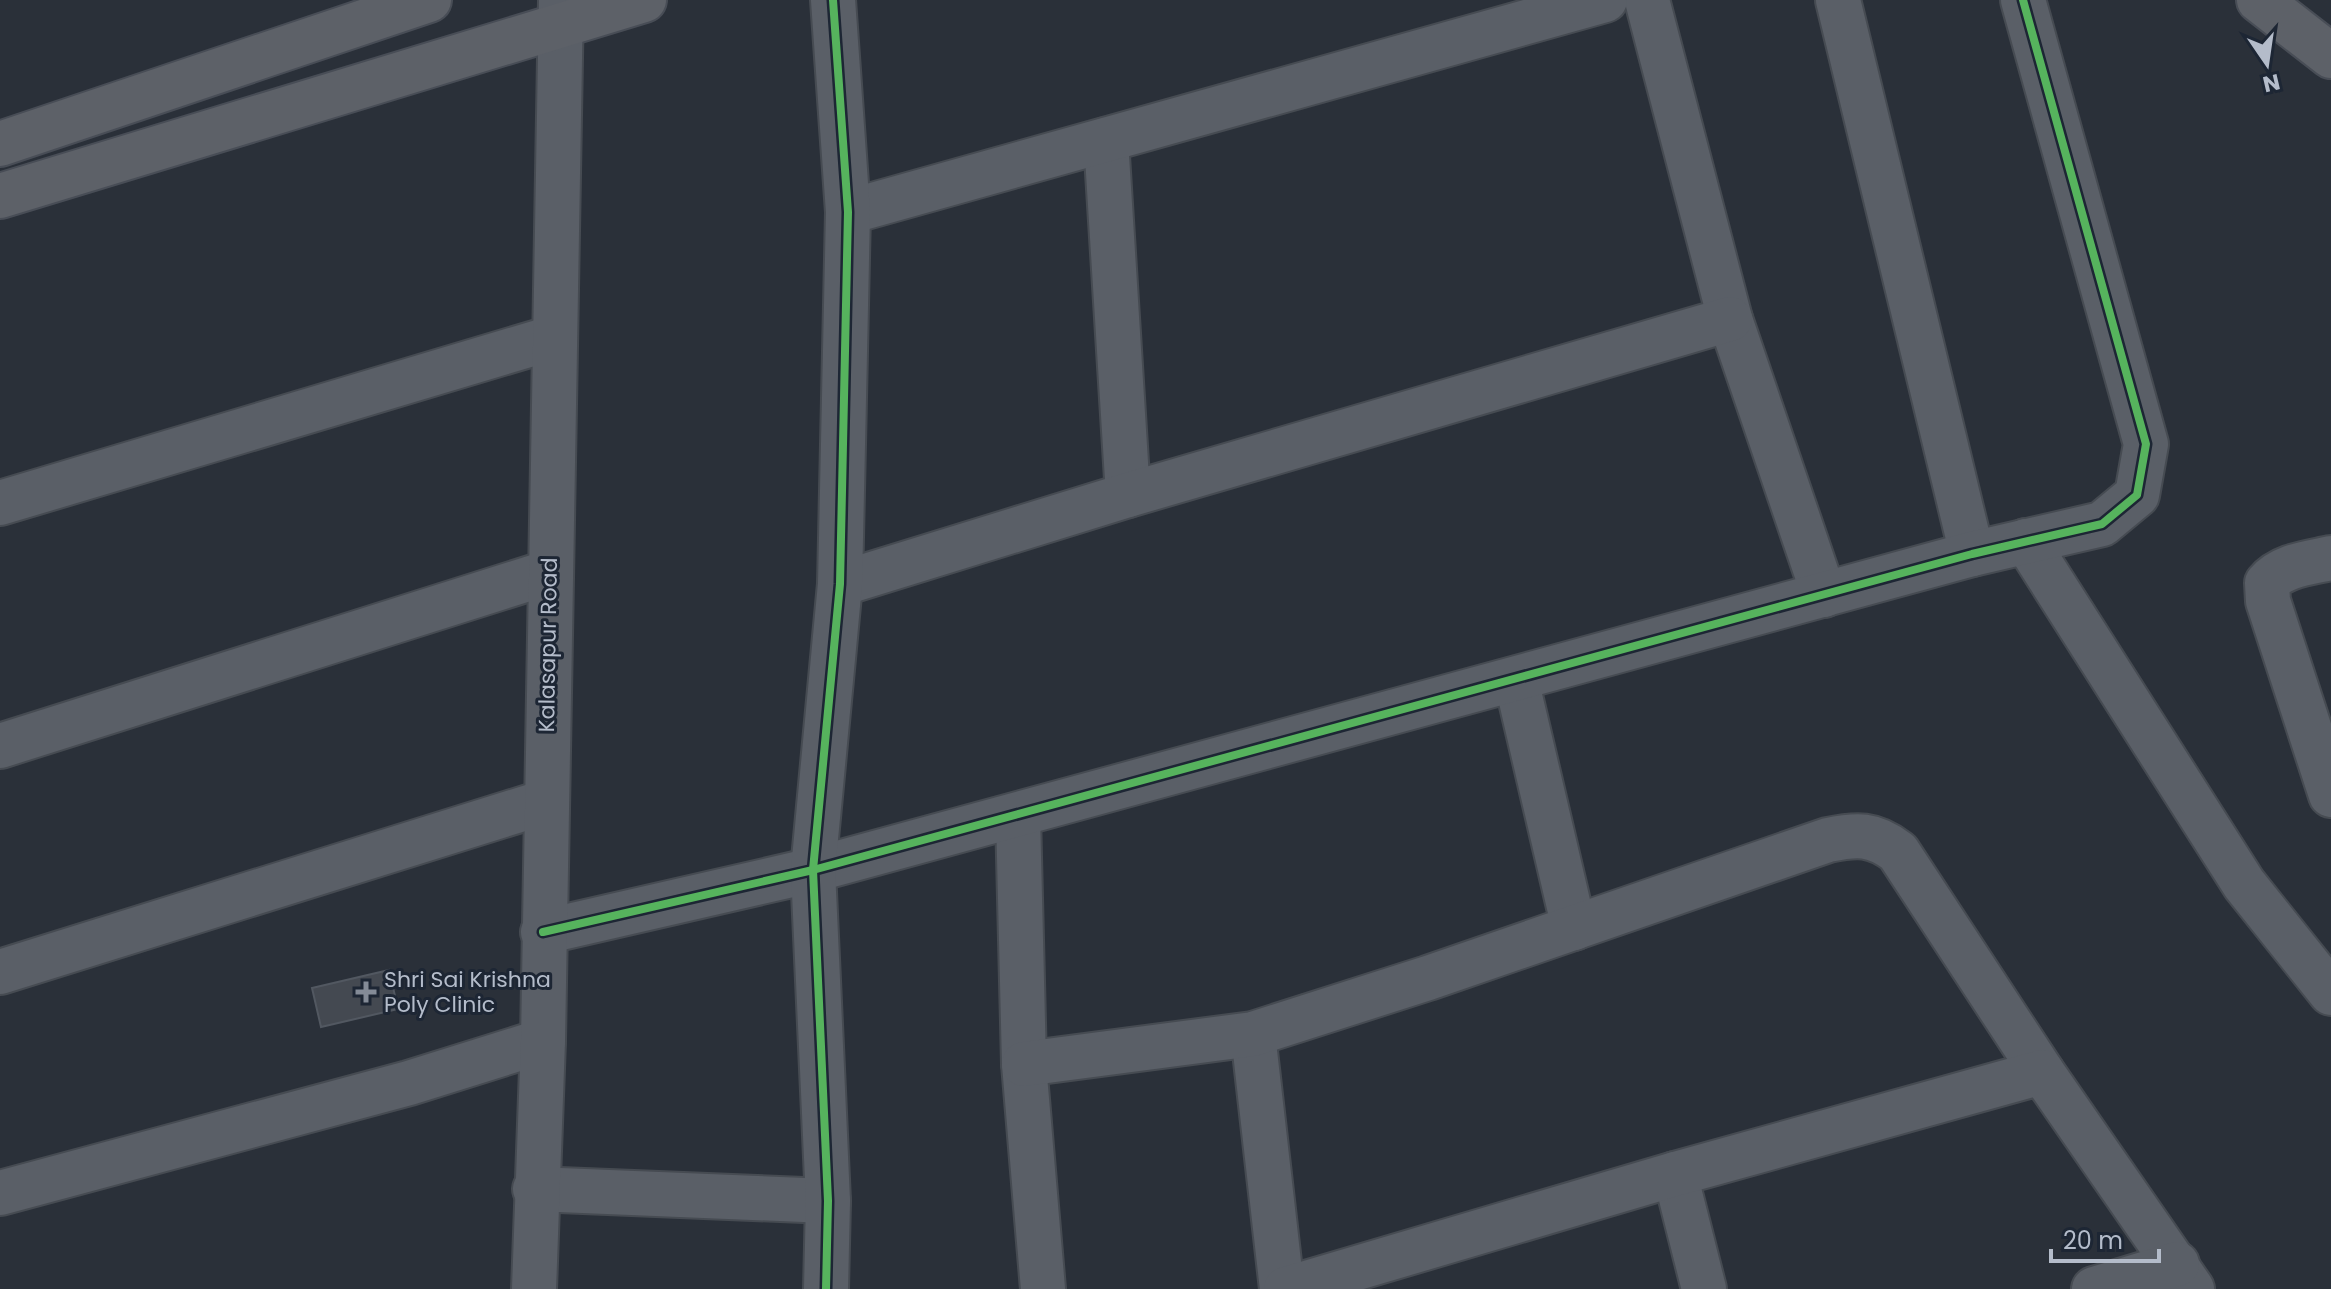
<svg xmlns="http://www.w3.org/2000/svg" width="2331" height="1289" viewBox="0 0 2331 1289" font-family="Poppins,sans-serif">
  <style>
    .building { fill: #444951; stroke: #525861; stroke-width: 2 }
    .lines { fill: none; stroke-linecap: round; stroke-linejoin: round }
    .minor-casing { stroke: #464b52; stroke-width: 48 }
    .major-casing { stroke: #484d56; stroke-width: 48 }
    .minor { stroke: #5a5f67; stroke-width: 44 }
    .major { stroke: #5d6168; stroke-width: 44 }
    .cycleway-casing { stroke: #1d2634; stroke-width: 13 }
    .cycleway { stroke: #56b35d; stroke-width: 8 }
    .poi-dot { fill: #848b97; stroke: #1d2634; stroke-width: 3 }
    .labels { text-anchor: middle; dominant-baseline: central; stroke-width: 6; stroke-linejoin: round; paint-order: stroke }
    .street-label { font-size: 22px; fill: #b4bcca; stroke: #1d2634 }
    .poi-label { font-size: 22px; fill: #b4bcca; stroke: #1d2634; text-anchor: start }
  </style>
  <rect width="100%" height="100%" fill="#2a3039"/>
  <!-- building -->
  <polygon class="building" points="389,970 398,1009 321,1027 312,988"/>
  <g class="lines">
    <!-- minor casing -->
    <g class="minor-casing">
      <g id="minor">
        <polyline points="1647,0 1730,319 1824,595"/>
        <polyline points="1838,0 1972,554"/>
        <polyline points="1106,140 1128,495"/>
        <polyline points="848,212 1605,0"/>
        <polyline points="0,503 552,338"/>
        <polyline points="2026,541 2244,884 2331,993"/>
        <path d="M2331,558C2309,563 2282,565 2267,583L2268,601L2331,795"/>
        <polyline points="840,584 1128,495 1730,319"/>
        <polyline points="1516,679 1574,928"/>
        <polyline points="0,746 550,572"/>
        <polyline points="1018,815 1024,1064 1043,1289"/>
        <polyline points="543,932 813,870 1972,554 2102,524 2137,495 2146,444 2023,0"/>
        <polyline points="0,972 545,802"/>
        <polyline points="1253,1034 1282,1289"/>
        <path d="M1024,1064L1253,1034L1428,978L1828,840C1857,834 1873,833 1898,852L2042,1072"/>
        <polyline points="1675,1174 1704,1289"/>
        <polyline points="535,1189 828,1201"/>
        <polyline points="0,1193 409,1083 543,1041"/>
        <polyline points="534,1289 543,1041 561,0"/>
        <polyline points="826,1289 828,1201 813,870 840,584 848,212 833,0"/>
        <polyline points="1286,1289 1675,1174 2042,1072 2192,1289"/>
        <polyline points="2094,1289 2177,1264"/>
      </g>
    </g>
    <!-- major casing -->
    <g class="major-casing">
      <g id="major">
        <polyline points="2259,0 2331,56"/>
        <polyline points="0,144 429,0"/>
        <polyline points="0,196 644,0"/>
      </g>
    </g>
    <!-- minor -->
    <use href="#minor" class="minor"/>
    <!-- major -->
    <use href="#major" class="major"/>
    <!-- cycleway casing -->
    <g class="cycleway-casing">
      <g id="cycleway">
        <polyline points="543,932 813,870 1972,554 2102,524 2137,495 2146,444 2023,0"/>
        <polyline points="826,1289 828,1201 813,870 840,584 848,212 833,0"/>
      </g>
    </g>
    <!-- cycleway -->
    <use href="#cycleway" class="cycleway"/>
  </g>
  <!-- markers -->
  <path class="poi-dot" d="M362 980h8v8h8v8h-8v8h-8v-8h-8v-8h8z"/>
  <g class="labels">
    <!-- street labels -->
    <g class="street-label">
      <text transform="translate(548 645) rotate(-89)">Kalasapur Road</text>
    </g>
    <!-- poi labels -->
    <g class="poi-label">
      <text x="384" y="979">Shri Sai Krishna<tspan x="384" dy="25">Poly Clinic</tspan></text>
    </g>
  </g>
  <!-- north arrow -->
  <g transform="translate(2267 64) rotate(167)" stroke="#1d2634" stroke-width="6" paint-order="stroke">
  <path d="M0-6L14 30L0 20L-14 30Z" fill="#b4bcca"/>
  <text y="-12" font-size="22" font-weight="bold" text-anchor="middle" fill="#b4bcca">N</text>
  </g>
  <!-- scale -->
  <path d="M2051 1249v12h108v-12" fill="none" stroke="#b4bcca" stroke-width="4"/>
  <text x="2063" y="1249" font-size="24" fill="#b4bcca" stroke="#1d2634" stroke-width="6" paint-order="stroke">20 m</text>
</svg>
